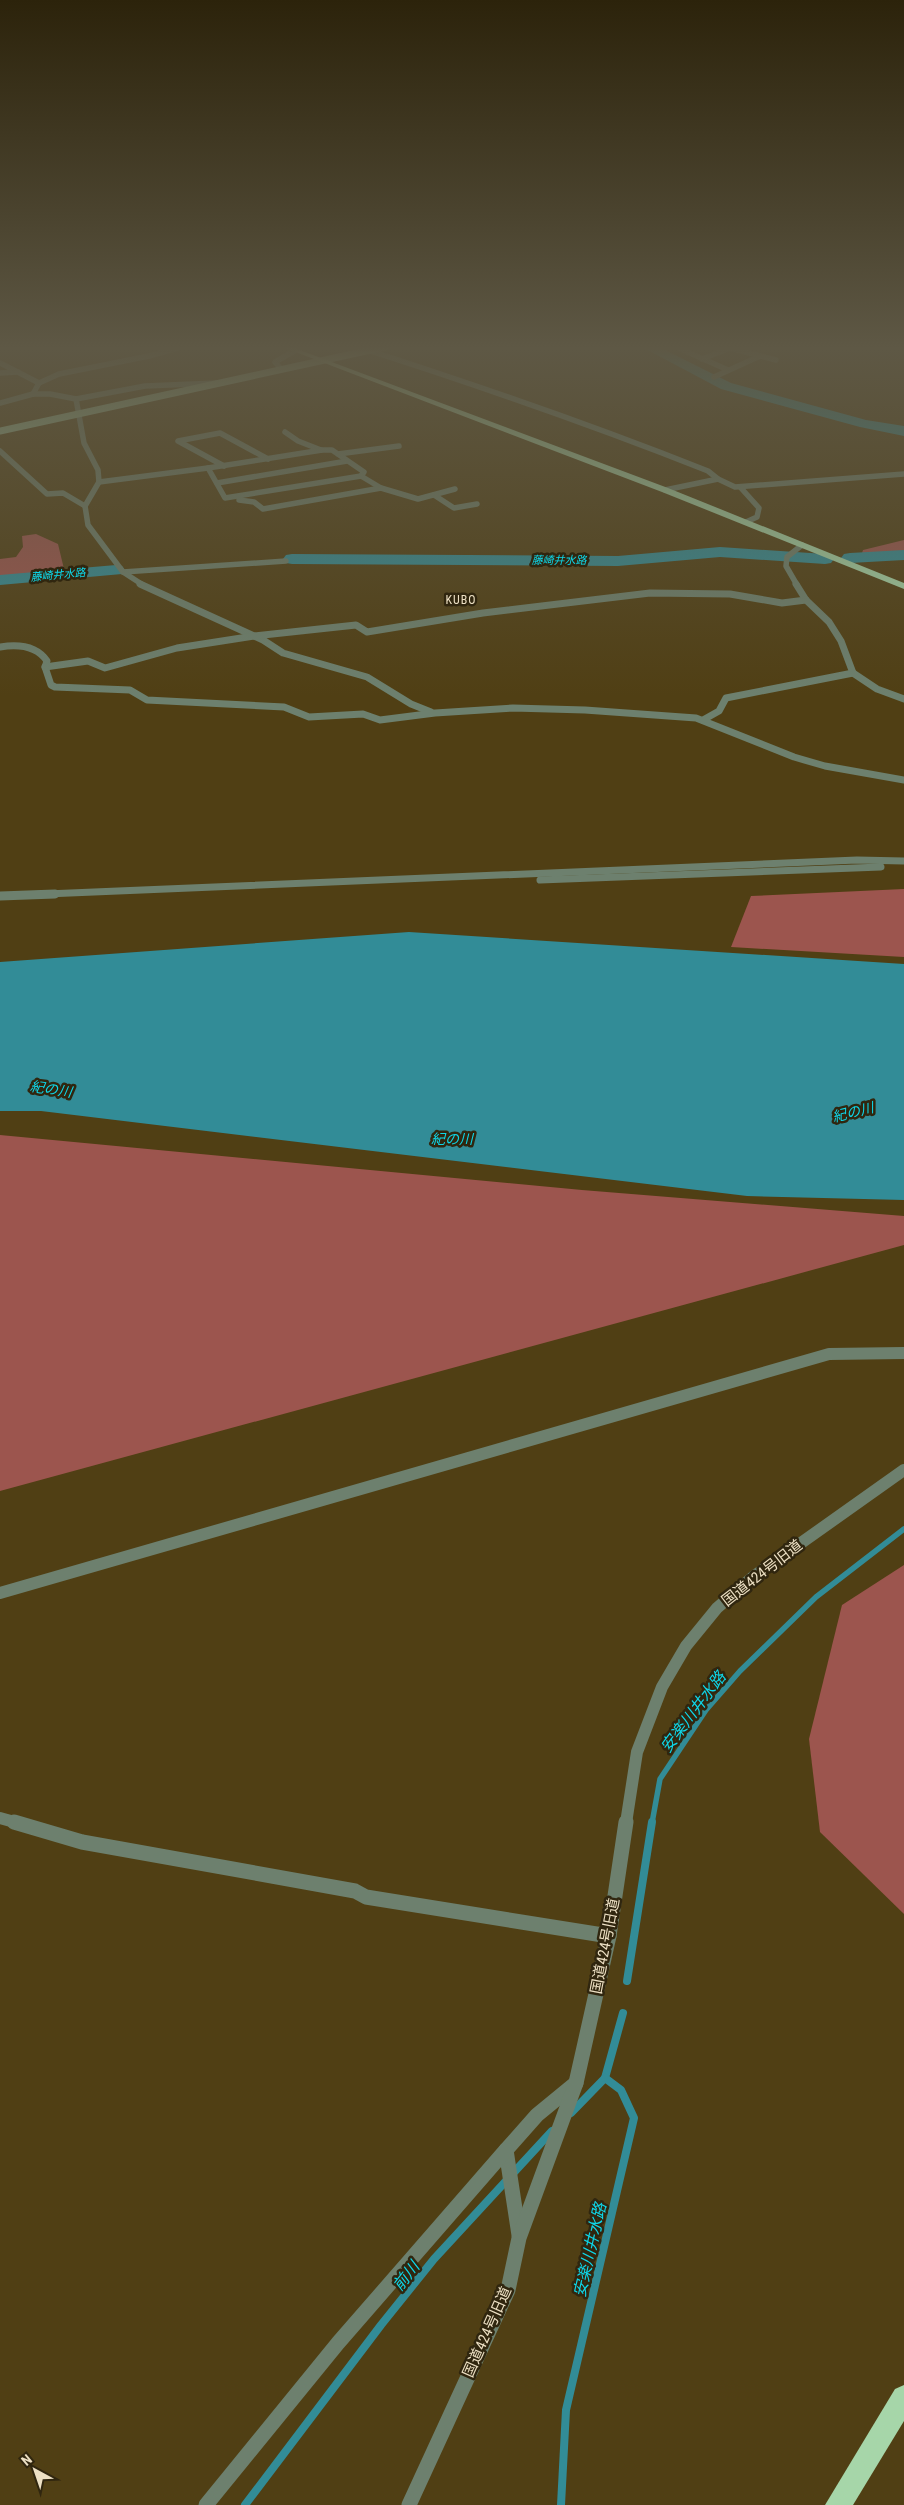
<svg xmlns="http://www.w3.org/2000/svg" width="904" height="2505" viewBox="0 0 904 2505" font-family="'Roboto Condensed','Noto Sans JP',sans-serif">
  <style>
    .green { fill: #9c554e }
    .water { fill: #328c97 }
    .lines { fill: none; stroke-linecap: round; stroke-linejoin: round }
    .stream-far1 { stroke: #328c97; stroke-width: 5.5 }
    .stream { stroke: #328c97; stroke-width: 8 }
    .river { fill: #328c97; fill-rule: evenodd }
    .street-far4 { stroke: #6d806e; stroke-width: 5.5 }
    .street-far3 { stroke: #6d806e; stroke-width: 7 }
    .street-far2 { stroke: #6d806e; stroke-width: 9 }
    .street-far1 { stroke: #6d806e; stroke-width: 12 }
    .street { stroke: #6d806e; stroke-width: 15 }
    .primary { stroke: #96be99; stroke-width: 7 }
    .highway { fill: #a6d6a9; fill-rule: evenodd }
    .labels { text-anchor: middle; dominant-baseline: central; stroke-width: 5; stroke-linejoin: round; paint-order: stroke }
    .far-water-label { font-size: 11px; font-style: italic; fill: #0ed7ea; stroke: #30260f }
    .far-quarter-label { font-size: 12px; letter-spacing: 1px; fill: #ede0c4; stroke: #30260f }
    .water-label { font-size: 14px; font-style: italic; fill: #0ed7ea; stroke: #30260f }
    .near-street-label { font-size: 15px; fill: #ede0c4; stroke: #30260f }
    .near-water-label { font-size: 16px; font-style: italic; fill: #0ed7ea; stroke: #30260f }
  </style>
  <rect width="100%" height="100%" fill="#503f14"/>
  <!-- green -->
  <g class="green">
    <polygon points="36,534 58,544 64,569 0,577 0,559 16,557 23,547 22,536"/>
    <polygon points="904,540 904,554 861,556 863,550"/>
    <polygon points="904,889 904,957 731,947 751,896"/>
    <polygon points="0,1135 582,1190 904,1216 904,1245 0,1491"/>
    <polygon points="904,1565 904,1914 820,1832 809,1739 842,1605"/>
  </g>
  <!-- water -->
  <polygon class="water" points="409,932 904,964 904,1200 747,1196 41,1111 0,1111 0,962"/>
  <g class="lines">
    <!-- stream-far1 -->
    <polyline class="stream-far1" points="652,1823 660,1779 706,1710 740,1671 816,1597 904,1529"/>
    <!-- stream -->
    <g class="stream">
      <polyline points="627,1981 652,1822"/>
      <polyline points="571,2113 605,2078 623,2013"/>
      <polyline points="245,2505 381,2325 434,2259 552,2131"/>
      <polyline points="561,2505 566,2410 634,2118 621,2090 605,2078"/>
    </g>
    <!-- river -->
    <g class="river">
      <polygon points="640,346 657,346 731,383 866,420 904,426 904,436 860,427 721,389"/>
      <polygon points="720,547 825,554 831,555 834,559 831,563 825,564 720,557 618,566 292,564 286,563 283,559 286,555 292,554 618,556"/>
      <polygon points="904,550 904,560 850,563 844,562 841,558 844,554 850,553"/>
      <polygon points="116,565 122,566 125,570 122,574 0,585 0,575"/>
    </g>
    <!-- street-far4 -->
    <g class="street-far4">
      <path d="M355,346C474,384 592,425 708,471L718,479L735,487L904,474"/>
      <polyline points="674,346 728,370"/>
      <polyline points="723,346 776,360"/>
      <polyline points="702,359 730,348"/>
      <polyline points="0,363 39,383"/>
      <polyline points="281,369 275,362 303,346"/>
      <polyline points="0,373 18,372"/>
      <polyline points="714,377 760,356"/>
      <polyline points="33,394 39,383 59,374 149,356 185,346"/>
      <polyline points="76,399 84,443 98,470 99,482 85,506 88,525 123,572 143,585"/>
      <polyline points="0,403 33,394 50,394 76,399 145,386 217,383"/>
      <polyline points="285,432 298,441 321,450"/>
      <polygon points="322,450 332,450 364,472 361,476 225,498 208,468"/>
      <polyline points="0,451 47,494 63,493 85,506"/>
      <polyline points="338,454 399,446"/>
      <polyline points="224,466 178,441 220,433 268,459"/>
      <polyline points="361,476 381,488"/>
      <polyline points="99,482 208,468"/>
      <polyline points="217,483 347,461"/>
      <polyline points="741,488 759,508 757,517 746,522"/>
      <polyline points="665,490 718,479"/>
      <polyline points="434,495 454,508 477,504"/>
      <polyline points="239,500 254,502 263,509 381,488 418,499 455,489"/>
      <polyline points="123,572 286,561"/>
      <polyline points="797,585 786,566 787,557 802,545"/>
    </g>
    <!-- street-far3 -->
    <g class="street-far3">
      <polyline points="140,584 263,640 283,653 367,677 411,704 431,712"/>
      <polyline points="796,584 806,600 829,622 841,641 853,673 877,689 904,699"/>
      <path d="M0,647C18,644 36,645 47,661L45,667L51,685L55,687L130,690L147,700L284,707L309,717L363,714L380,720L435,713L513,708L585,710L696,718L794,757L825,766L904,780"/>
      <polyline points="45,667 88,661 105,668 177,648 254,636 356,625 367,632 483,613 650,593 730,594 782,603 806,600"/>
      <polyline points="703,720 719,711 726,698 853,673"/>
      <polyline points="540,880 881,867"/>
      <path d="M22,895C301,884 579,871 857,860L904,861"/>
    </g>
    <!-- street-far2 -->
    <polyline class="street-far2" points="0,896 55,894"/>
    <!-- street-far1 -->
    <g class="street-far1">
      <polyline points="0,1593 829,1354 904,1353"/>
      <polyline points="0,1818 18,1823"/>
      <polyline points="626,1823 637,1752 662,1687 686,1646 717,1608 753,1577 904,1470"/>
    </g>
    <!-- street -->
    <g class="street">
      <polyline points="14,1822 82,1842 355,1891 366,1897 609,1936"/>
      <polyline points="519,2235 506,2150 537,2115 576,2083"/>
      <polyline points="206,2505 338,2343 506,2150"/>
      <polyline points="409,2505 508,2290 519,2238 576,2083 609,1936 626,1822"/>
    </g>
    <!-- primary -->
    <polyline class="primary" points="0,431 389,346"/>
    <!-- highway -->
    <g class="highway">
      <polygon points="280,346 289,346 668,488 904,583 904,589 662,492"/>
      <polygon points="904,2385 904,2421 853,2505 825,2505 895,2389"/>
    </g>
  </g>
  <!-- sky -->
  <linearGradient id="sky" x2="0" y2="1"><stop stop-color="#2c230b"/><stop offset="0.5" stop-color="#5e5845"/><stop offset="1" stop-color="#5e5845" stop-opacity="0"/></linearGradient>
  <rect width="904" height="696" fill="url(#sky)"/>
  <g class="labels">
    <!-- far-water labels -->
    <g class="far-water-label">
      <text x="559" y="560">藤崎井水路</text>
      <text transform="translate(58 575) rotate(-5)">藤崎井水路</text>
    </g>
    <!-- far-quarter labels -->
    <g class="far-quarter-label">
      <text x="461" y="600">KUBO</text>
    </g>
    <!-- water labels -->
    <g class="water-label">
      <text transform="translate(51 1089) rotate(9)">紀の川</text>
      <text transform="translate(853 1112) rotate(-14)">紀の川</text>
      <text x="452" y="1139">紀の川</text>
    </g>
    <!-- near-street labels -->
    <g class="near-street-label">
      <text transform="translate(762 1573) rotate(-38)">国道424号旧道</text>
      <text transform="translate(605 1946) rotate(-79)">国道424号旧道</text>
      <text transform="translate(487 2332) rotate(-66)">国道424号旧道</text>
    </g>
    <!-- near-water labels -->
    <g class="near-water-label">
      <text transform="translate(693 1712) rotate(-53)">安楽川井水路</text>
      <text transform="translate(590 2250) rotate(-77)">安楽川井水路</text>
      <text transform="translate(406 2276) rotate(-52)">前川</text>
    </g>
  </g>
  <!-- north arrow -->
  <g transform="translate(35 2470) rotate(320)" stroke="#30260f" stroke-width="4" paint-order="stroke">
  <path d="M0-4L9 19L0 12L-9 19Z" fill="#ede0c4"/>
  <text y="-8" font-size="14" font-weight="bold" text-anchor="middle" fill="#ede0c4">N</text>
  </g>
</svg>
